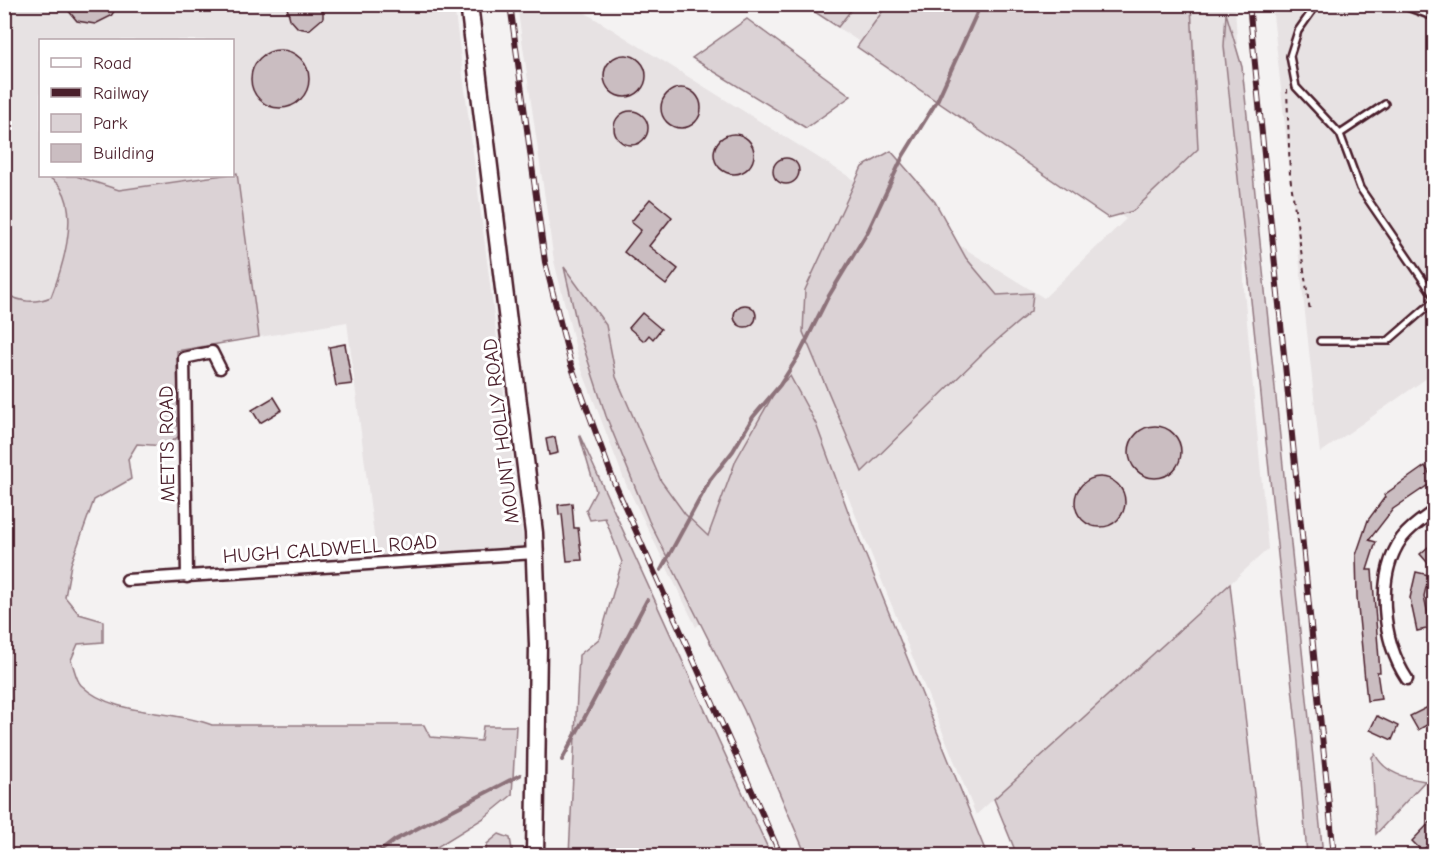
<svg xmlns="http://www.w3.org/2000/svg" width="1439" height="860" viewBox="0 0 1439 860" font-family="'Comic Neue',sans-serif">
  <style>
    .built { fill: #e7e2e3; fill-rule: evenodd }
    .green { fill: #dbd2d5; stroke: #927880; stroke-width: 1.5 }
    .lines { fill: none; stroke-linecap: round; stroke-linejoin: round }
    .stream { stroke: #8d727a; stroke-width: 4 }
    .building { fill: #cabdc1; stroke: #4a1f2b; stroke-width: 1.5 }
    .lane-casing { stroke: #4a1f2b; stroke-width: 10 }
    .street-casing { stroke: #4a1f2b; stroke-width: 15 }
    .primary-casing { stroke: #4a1f2b; stroke-width: 21 }
    .path { stroke: #4a1f2b; stroke-width: 2; stroke-dasharray: 4.5 4.5; stroke-linecap: butt }
    .lane { stroke: #fff; stroke-width: 5 }
    .street { stroke: #fff; stroke-width: 10 }
    .primary { stroke: #fff; stroke-width: 16 }
    .rail-casing { stroke: #4a1f2b; stroke-width: 6 }
    .rail { stroke: #fff; stroke-width: 4; stroke-dasharray: 11; stroke-linecap: butt }
    .labels { text-anchor: middle; dominant-baseline: central; stroke-width: 6; stroke-linejoin: round; paint-order: stroke }
    .street-label { font-size: 20px; fill: #4a1f2b; stroke: #fff }
  </style>
  <rect width="100%" height="100%" fill="#f4f2f2"/>
  <filter id="ink" filterUnits="userSpaceOnUse"><feTurbulence type="fractalNoise" baseFrequency=".0167" numOctaves="2"/><feDisplacementMap in="SourceGraphic" scale="12" xChannelSelector="R" yChannelSelector="G"/><feConvolveMatrix kernelMatrix="1 2 1 2 8 2 1 2 1" color-interpolation-filters="sRGB"/></filter>
  <g filter="url(#ink)">
    <!-- built -->
    <g class="built">
      <path d="M4,5H454L524,548L377,559L347,322L145,357L5,294ZM40,40H232V176H40Z"/>
      <polygon points="517,5 573,5 1044,298 1126,219 804,5 1235,5 1241,115 1244,290 1268,549 976,815 845,489 696,627 625,482 580,365 554,261"/>
      <polygon points="1272,5 1434,5 1434,373 1320,453"/>
    </g>
    <!-- green -->
    <g class="green">
      <polygon points="804,5 855,5 838,27"/>
      <polygon points="887,5 1191,5 1198,149 1133,211 1108,218 857,47"/>
      <polygon points="1226,13 1242,67 1323,855 1307,855 1298,743 1224,46"/>
      <polygon points="747,19 851,96 806,128 692,58"/>
      <polygon points="891,151 935,202 966,258 997,295 1033,293 1031,311 988,348 862,472 803,332 805,290 862,167"/>
      <path d="M237,173L259,337L177,351L179,436L165,446L137,444L128,459L131,479L94,500L71,564L65,597L79,614L103,621V642L78,644L71,660C74,667 76,680 81,685C114,717 171,709 212,725H424L430,737L481,741L483,726H516L512,795L484,818L424,855H5V294C22,302 33,304 51,297C62,269 79,216 61,188C58,183 51,179 47,176H76L119,190Z"/>
      <polygon points="564,267 606,325 616,377 661,481 685,514 708,536 736,460 777,388 790,376 816,424 849,514 987,855 806,855 744,710 649,521 606,416 579,333"/>
      <polygon points="579,434 771,855 569,855 579,655 600,638 622,562 605,518 590,520 586,510 596,491"/>
      <polygon points="1230,584 1261,855 1017,855 994,799"/>
      <path d="M1375,754C1385,774 1406,778 1425,781L1376,834L1372,757Z"/>
      <polygon points="499,834 510,838 513,855 485,855 487,844"/>
    </g>
    <g class="lines">
      <!-- stream -->
      <g class="stream">
        <polyline points="661,570 710,480 733,451 753,417 780,385 799,355 827,299 868,231 903,156 937,101 981,4"/>
        <polyline points="562,760 647,600"/>
        <polyline points="374,856 395,840 520,775"/>
      </g>
    </g>
    <!-- building -->
    <g class="building">
      <polygon points="63,4 119,4 111,16 95,24 77,21"/>
      <polygon points="286,4 323,4 323,18 309,30 298,28 290,19"/>
      <circle cx="280" cy="79" r="29"/>
      <circle cx="625" cy="76" r="21"/>
      <circle cx="681" cy="108" r="20"/>
      <circle cx="631" cy="128" r="17"/>
      <circle cx="734" cy="154" r="20"/>
      <circle cx="786" cy="171" r="13"/>
      <polygon points="650,199 672,217 649,246 678,269 666,285 624,252 641,230 631,222"/>
      <circle cx="745" cy="316" r="11"/>
      <polygon points="642,313 661,329 653,339 649,335 644,341 629,328"/>
      <polygon points="345,344 352,384 336,386 329,347"/>
      <polygon points="274,397 282,410 260,423 252,410"/>
      <circle cx="1155" cy="452" r="26"/>
      <polygon points="555,437 558,453 549,455 546,439"/>
      <polygon points="1425,466 1434,481 1393,509 1369,540 1376,542 1367,570 1372,570 1380,672 1377,672 1381,699 1367,701 1357,597 1356,555 1368,520 1385,497 1384,495"/>
      <circle cx="1100" cy="502" r="25"/>
      <polygon points="572,503 574,528 578,528 582,560 567,561 562,514 559,515 558,505"/>
      <polygon points="1434,542 1434,570 1420,554"/>
      <polygon points="1416,572 1429,575 1424,596 1431,628 1417,631 1410,598"/>
      <polygon points="1428,707 1434,721 1418,730 1410,716"/>
      <polygon points="1377,716 1398,726 1392,740 1370,730"/>
      <polygon points="1434,818 1434,839 1422,851 1412,841"/>
    </g>
    <g class="lines">
      <!-- lane casing -->
      <g class="lane-casing">
        <g id="lane">
          <polyline points="1317,4 1298,31 1290,56 1296,87 1340,134 1360,188 1434,296"/>
          <polyline points="1399,4 1434,17"/>
          <polyline points="1340,134 1385,104"/>
          <polyline points="1320,341 1388,341 1434,301"/>
        </g>
      </g>
      <!-- street casing -->
      <g class="street-casing">
        <g id="street">
          <polyline points="187,577 184,358 212,352 220,368"/>
          <polyline points="127,580 535,553"/>
          <path d="M1407,679C1382,641 1375,576 1402,538C1411,526 1423,519 1434,511"/>
        </g>
      </g>
      <!-- primary casing -->
      <g class="primary-casing">
        <polyline id="primary" points="469,4 534,533 538,645 535,856"/>
      </g>
      <!-- path -->
      <polyline class="path" points="1287,89 1290,176 1310,311"/>
      <!-- lane -->
      <use href="#lane" class="lane"/>
      <!-- street -->
      <use href="#street" class="street"/>
      <!-- primary -->
      <use href="#primary" class="primary"/>
      <!-- rail casing -->
      <g class="rail-casing">
        <g id="rail">
          <polyline points="510,4 545,262 571,365 614,482 781,856"/>
          <polyline points="1249,4 1334,856"/>
        </g>
      </g>
      <!-- rail -->
      <use href="#rail" class="rail"/>
    </g>
  </g>
  <g class="labels">
    <!-- street labels -->
    <g class="street-label">
      <text transform="translate(501 431) rotate(-97)">MOUNT HOLLY ROAD</text>
      <text transform="translate(167 444) rotate(-91)">METTS ROAD</text>
      <text transform="translate(330 549) rotate(-4)">HUGH CALDWELL ROAD</text>
    </g>
  </g>
  <!-- margin -->
  <rect width="1439" height="860" fill="none" stroke="#fff" stroke-width="24"/>
  <rect x="12" y="12" width="1415" height="836" fill="none" stroke="#4a1f2b" stroke-width="2" filter="url(#ink)"/>
  <!-- legend -->
  <rect x="39" y="39" width="195" height="138" fill="#ffffff" stroke="#b7a5aa" stroke-width="1.5"/>
  <rect x="51" y="58" width="30" height="9" fill="#ffffff" stroke="#b7a5aa" stroke-width="1.5"/>
  <text x="93" y="69" font-size="18" fill="#4a1f2b">Road</text>
  <rect x="51" y="88" width="30" height="9" fill="#4a1f2b" stroke="#b7a5aa" stroke-width="1.5"/>
  <text x="93" y="99" font-size="18" fill="#4a1f2b">Railway</text>
  <rect x="51" y="114" width="30" height="18" fill="#dbd2d5" stroke="#b7a5aa" stroke-width="1.5"/>
  <text x="93" y="129" font-size="18" fill="#4a1f2b">Park</text>
  <rect x="51" y="144" width="30" height="18" fill="#cabdc1" stroke="#b7a5aa" stroke-width="1.5"/>
  <text x="93" y="159" font-size="18" fill="#4a1f2b">Building</text>
</svg>
